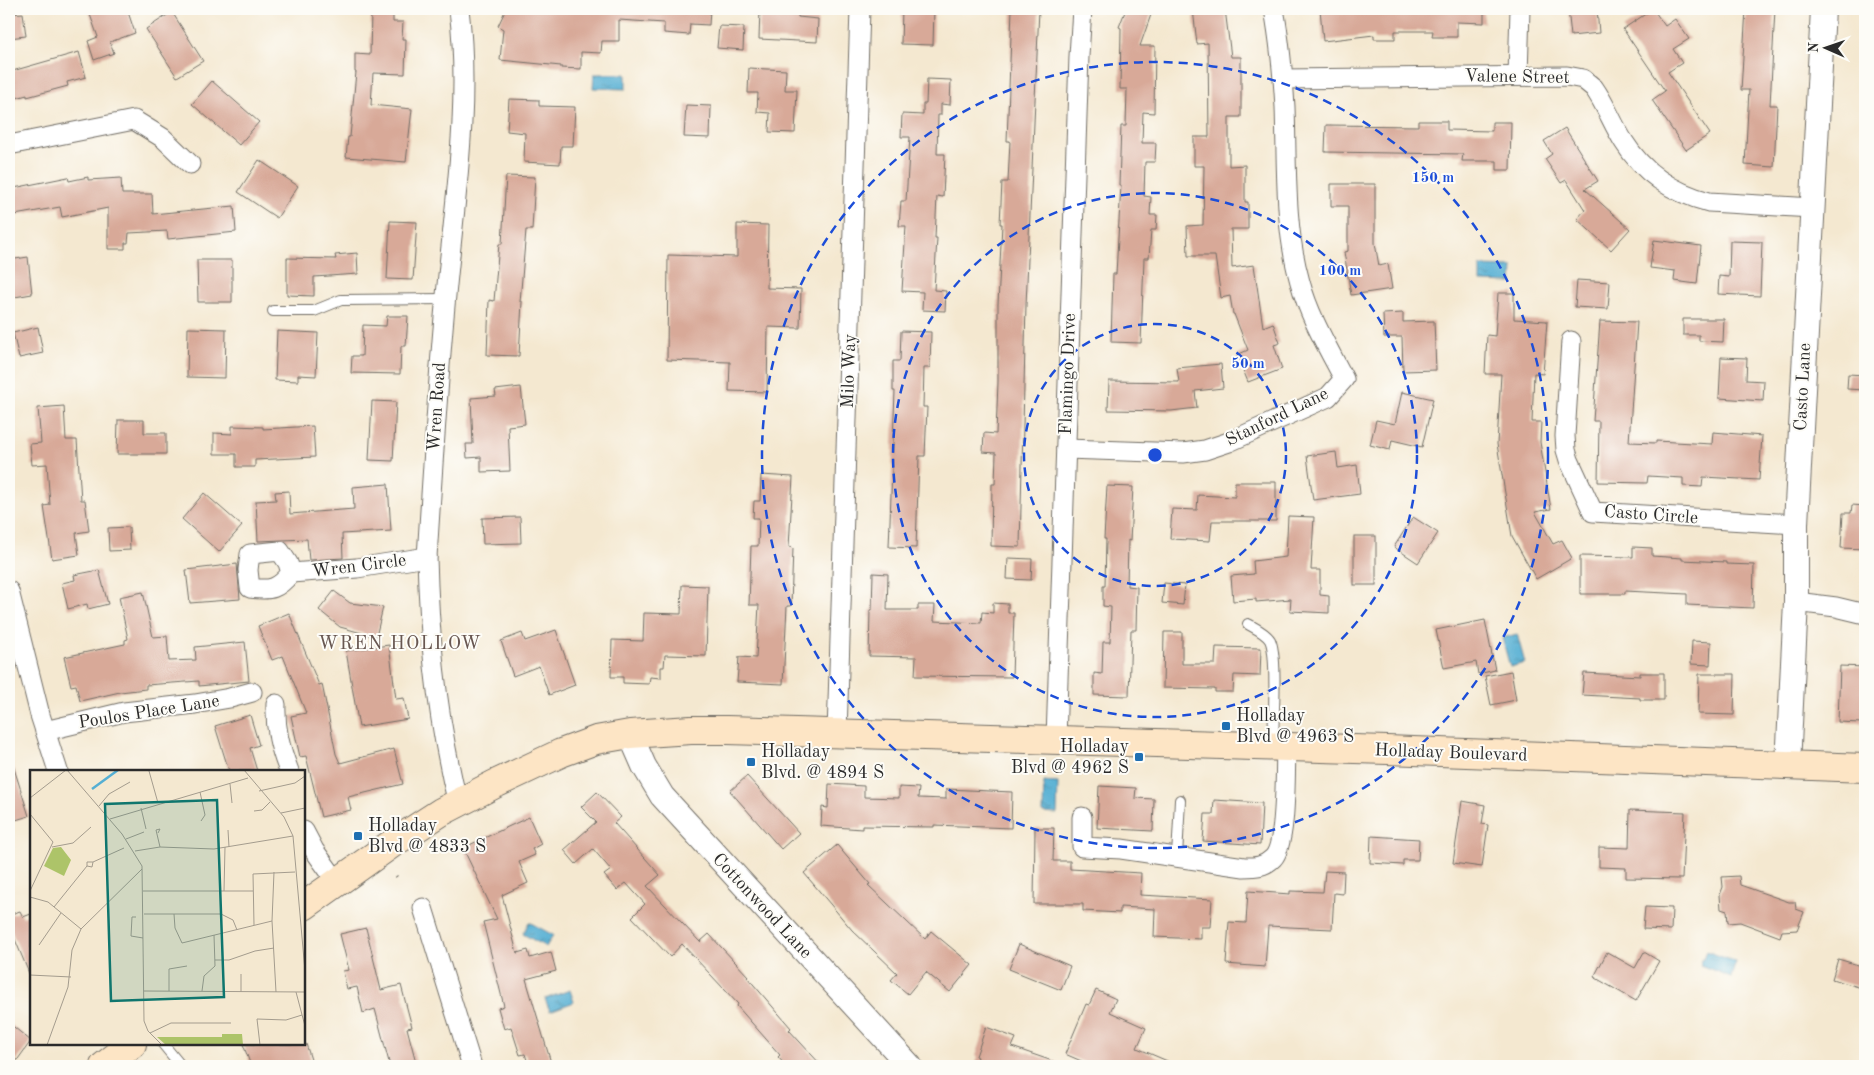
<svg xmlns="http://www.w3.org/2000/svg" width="1874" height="1075" viewBox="0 0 1874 1075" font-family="'Old Standard TT',serif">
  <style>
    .water { fill: url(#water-ripples); stroke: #406d7f }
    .building { fill: #d8a998 }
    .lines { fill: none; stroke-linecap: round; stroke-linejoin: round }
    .service-casing { stroke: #716d65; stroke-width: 12 }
    .minor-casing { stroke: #716d65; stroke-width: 21 }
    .tertiary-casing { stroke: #716d65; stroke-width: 26 }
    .secondary-casing { stroke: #716d65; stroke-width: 30 }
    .path { stroke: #716d65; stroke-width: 3; stroke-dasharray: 1 4; stroke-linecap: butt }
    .service { stroke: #fff; stroke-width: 10 }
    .minor { stroke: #fff; stroke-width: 19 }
    .tertiary { stroke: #fff; stroke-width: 24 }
    .secondary { stroke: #fde5c5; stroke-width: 28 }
    .ring { fill: none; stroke: #1d4ed8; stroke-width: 2.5; stroke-dasharray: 9 6 }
    .poi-dot { fill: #1f6fb2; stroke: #fdfcf7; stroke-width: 2 }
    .labels { text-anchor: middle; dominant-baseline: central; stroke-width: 4; stroke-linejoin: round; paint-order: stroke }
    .street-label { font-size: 18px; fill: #2b2b2b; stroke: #fdfcf7 }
    .poi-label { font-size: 18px; fill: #2b2b2b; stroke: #fdfcf7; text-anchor: start }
    .neighbourhood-label { font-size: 19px; letter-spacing: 1px; fill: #685751; stroke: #fdfcf7 }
    .inset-river { fill: none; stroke: #55afd3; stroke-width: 2.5 }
    .inset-road { fill: none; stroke: #a49c8e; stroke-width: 1 }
    .view { fill: #0f766e; fill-opacity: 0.15; stroke: #0f766e; stroke-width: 2.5 }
    .inset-edge { fill: none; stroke: #2b2b2b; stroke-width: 2.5 }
    .centre { fill: #1d4ed8; stroke: #fdfcf7; stroke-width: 2.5 }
    .ring-label { font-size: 15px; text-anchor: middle; font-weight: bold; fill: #1d4ed8; stroke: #fdfcf7; stroke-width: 4; stroke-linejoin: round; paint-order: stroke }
  </style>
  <defs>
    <pattern id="water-ripples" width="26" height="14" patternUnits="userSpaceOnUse" patternTransform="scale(1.25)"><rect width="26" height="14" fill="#55afd3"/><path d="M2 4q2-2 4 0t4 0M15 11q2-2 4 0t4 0" fill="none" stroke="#478fab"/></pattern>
  </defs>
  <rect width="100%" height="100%" fill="#fdfcf7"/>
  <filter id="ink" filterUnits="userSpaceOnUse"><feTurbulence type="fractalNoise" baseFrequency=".02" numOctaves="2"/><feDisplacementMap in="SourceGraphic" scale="10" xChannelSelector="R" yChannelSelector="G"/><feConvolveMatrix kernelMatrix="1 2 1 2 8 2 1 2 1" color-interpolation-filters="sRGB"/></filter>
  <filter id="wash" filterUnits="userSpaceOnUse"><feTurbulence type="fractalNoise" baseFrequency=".0096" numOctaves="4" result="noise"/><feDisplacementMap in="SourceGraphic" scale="20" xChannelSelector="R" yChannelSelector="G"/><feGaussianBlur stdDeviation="1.12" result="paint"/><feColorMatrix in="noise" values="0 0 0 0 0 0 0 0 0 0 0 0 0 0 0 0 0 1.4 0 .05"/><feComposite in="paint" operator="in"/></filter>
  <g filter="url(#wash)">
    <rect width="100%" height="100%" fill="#f4e8d0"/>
    <!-- water -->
    <g class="water">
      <polygon points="594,74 626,74 626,89 593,88"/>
      <polygon points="1480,266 1513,267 1512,283 1480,282"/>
      <polygon points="1517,634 1525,663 1510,667 1502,638"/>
      <polygon points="1044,782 1058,783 1057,814 1043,813"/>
      <polygon points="529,922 553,935 546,947 523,934"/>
      <polygon points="1706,951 1736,962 1731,977 1700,965"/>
      <polygon points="570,990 574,1002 550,1011 545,999"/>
    </g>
    <g id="blocks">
      <!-- building -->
      <g class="building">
        <polygon points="88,9 127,9 135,33 110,42 114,53 94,60 88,41 98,37"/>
        <polygon points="506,9 710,9 709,25 690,24 689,35 664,33 664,23 619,20 619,41 602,41 601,53 581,52 581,69 561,68 561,66 500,60 503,29 498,26"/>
        <polygon points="760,9 798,9 798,17 818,19 817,42 759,39"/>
        <polygon points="902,9 934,9 933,45 901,44"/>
        <polygon points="1012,9 1039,9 1026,305 1020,547 991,546 992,484 995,484 996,453 983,452 984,433 996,434 998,382 998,304 1002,224 1000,224 1002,182 1008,182 1010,141 1007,141"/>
        <polygon points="1126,9 1153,9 1140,46 1155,46 1154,113 1143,112 1142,143 1156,143 1155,162 1145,162 1144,196 1151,197 1150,215 1157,215 1156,230 1151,230 1149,258 1144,258 1141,343 1111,342 1113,274 1116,274 1121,185 1119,185 1121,126 1126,126 1127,89 1120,89 1121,28 1119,27"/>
        <polygon points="1193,9 1225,9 1231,57 1241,57 1241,117 1229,117 1229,166 1245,165 1245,202 1248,202 1248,229 1231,229 1232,268 1254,265 1263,327 1273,323 1280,343 1274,345 1282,369 1248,382 1237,355 1248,350 1234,314 1233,314 1230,296 1221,298 1215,256 1188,256 1187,226 1203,225 1204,166 1194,166 1194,137 1209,137 1208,43 1197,44"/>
        <polygon points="1320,9 1484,9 1484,23 1457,22 1457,37 1432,37 1433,31 1395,31 1395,39 1374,39 1374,35 1323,41"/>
        <polygon points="1568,9 1597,9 1599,33 1571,36"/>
        <polygon points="1653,9 1665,26 1675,19 1689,39 1673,49 1682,63 1668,72 1710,134 1686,150 1652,100 1665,91 1623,29"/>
        <polygon points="1746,9 1775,9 1770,105 1777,105 1774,167 1745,165 1749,90 1741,90"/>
        <polygon points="172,12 203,61 177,77 146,29"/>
        <polygon points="371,12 393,12 393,22 403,22 402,39 406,39 405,74 373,73 371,105 412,109 406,162 346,157 348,137 350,137 356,72 355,72 355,54 370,55"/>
        <polygon points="23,13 26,36 9,38 9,14"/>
        <polygon points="719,26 744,27 743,50 717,48"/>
        <polygon points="79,52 86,77 67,82 68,86 27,97 27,95 9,100 9,72"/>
        <polygon points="749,68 786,70 785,90 797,90 795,133 769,132 770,113 757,112 758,93 748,93"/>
        <polygon points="927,79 951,80 950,105 941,104 941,115 938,115 937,154 945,154 943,197 937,196 935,238 937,238 934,290 946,291 945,311 922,310 923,292 902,291 906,226 899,226 901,201 906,201 910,137 901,137 902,114 923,115 923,104 926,104"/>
        <polygon points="212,81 259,122 239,145 192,104"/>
        <polygon points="509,99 539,100 539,106 575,107 573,146 561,146 560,164 524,162 525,133 507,131"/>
        <polygon points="686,105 711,106 710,138 684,137"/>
        <polygon points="1418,121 1447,121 1447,130 1492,131 1492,122 1511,122 1510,170 1497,170 1497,161 1462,161 1463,154 1325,152 1326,125 1418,126"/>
        <polygon points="1565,128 1598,181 1585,189 1630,229 1611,250 1577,219 1585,210 1566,180 1561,183 1545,159 1552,154 1544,141"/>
        <polygon points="259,160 298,186 277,218 238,192"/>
        <polygon points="506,176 535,177 532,230 526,230 520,302 522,302 519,356 487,355 489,300 494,301 499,244 502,244"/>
        <polygon points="68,177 69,181 88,177 88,180 121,178 122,194 152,194 153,214 234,206 236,232 168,239 167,231 129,233 128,243 125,243 125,249 108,249 108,208 62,217 60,207 9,216 9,189"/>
        <polygon points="1331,184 1375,184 1375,243 1379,266 1388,264 1392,289 1351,295 1344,252 1348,251 1348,206 1331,206"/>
        <polygon points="390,221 417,222 413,280 387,279"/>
        <polygon points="737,224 768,225 767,288 801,289 800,328 768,327 767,392 729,391 730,362 667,360 668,255 737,257"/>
        <polygon points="1654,240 1701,246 1697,284 1674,281 1675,271 1650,268"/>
        <polygon points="1730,241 1762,242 1760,296 1718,294 1719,276 1729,277"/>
        <polygon points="357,253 358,274 314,277 314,296 287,295 287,258 336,259 335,255"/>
        <polygon points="28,257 32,294 9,298 9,260"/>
        <polygon points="197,260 232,260 232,302 198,302"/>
        <polygon points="1577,280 1610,282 1608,309 1575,307"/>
        <polygon points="1498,293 1514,293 1514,319 1547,321 1543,374 1534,373 1532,422 1541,422 1540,442 1551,509 1535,512 1553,544 1562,540 1572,558 1536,579 1512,536 1497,444 1501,374 1485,374 1487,335 1495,336"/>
        <polygon points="1403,313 1403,322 1434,321 1436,370 1403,371 1402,337 1384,337 1383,314"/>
        <polygon points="387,316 408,316 406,346 401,346 400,374 351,373 352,356 362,356 363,325 386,326"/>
        <polygon points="1683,319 1724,319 1723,342 1699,341 1699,335 1683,335"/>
        <polygon points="1600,321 1637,322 1629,442 1656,443 1656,441 1712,444 1713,432 1762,436 1759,480 1703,477 1702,487 1683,486 1683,478 1648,476 1647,483 1598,482 1599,421 1593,421"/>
        <polygon points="38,327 43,353 19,358 13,333"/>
        <polygon points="188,328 226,329 225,378 187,377"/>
        <polygon points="277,331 318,333 316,376 298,375 298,381 275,380"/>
        <polygon points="901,331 931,332 930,368 924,368 923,407 927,407 925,456 919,456 916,548 889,547 895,391 893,391 893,361 900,361"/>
        <polygon points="1721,357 1747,358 1746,380 1764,381 1763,401 1719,398"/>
        <polygon points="1221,364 1223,388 1195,391 1197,408 1171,411 1108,410 1109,381 1179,382 1177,368"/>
        <polygon points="1848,374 1865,375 1865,390 1847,389"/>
        <polygon points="521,387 525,424 508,426 510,471 481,472 481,457 467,458 466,444 473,444 471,398 496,396 495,390"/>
        <polygon points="1402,392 1433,399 1422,447 1392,440 1390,450 1370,445 1376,420 1395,424"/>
        <polygon points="372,401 396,402 393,461 369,460"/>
        <polygon points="64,406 66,440 77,440 81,500 85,500 89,531 76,533 79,555 52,559 44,506 50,505 47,464 32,465 30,444 41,443 38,408"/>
        <polygon points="118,420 144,420 144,433 166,433 166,454 117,454"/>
        <polygon points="232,426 263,427 263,429 313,426 315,457 255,460 255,467 236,467 236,454 214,454 214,433 232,434"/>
        <polygon points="1336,452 1338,468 1357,465 1360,494 1313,500 1307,456"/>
        <polygon points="761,475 793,477 789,547 793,548 791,606 787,606 783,684 737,682 739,657 756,658 759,605 749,605 751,546 758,546 759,518 753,518 754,501 760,501"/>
        <polygon points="1235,482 1276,482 1276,521 1212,521 1210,541 1170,539 1172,509 1197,510 1198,495 1235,497"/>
        <polygon points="388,484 391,531 342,534 343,558 309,560 307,539 258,541 256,501 276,500 275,492 289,491 290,514 354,509 353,487"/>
        <polygon points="1107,486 1133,487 1130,541 1128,540 1127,586 1137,587 1136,630 1131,630 1129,696 1094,695 1094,673 1102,674 1103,642 1110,642 1111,607 1103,606 1103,586 1105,586 1106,539 1104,539"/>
        <polygon points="204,493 242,526 219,552 182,519"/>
        <polygon points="1852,505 1865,506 1865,549 1841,548 1843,513 1851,513"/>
        <polygon points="1288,516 1314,517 1311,570 1320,570 1320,595 1329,596 1329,613 1290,611 1291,599 1256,602 1256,599 1233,601 1231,576 1254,574 1253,561 1286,557"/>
        <polygon points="520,517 521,543 483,544 482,518"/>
        <polygon points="1413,517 1438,533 1418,563 1394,547"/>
        <polygon points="129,527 130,550 109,551 108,528"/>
        <rect x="1354" y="536" width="22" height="49"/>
        <polygon points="1633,547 1652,548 1652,556 1682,558 1682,560 1726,562 1726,564 1754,565 1753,608 1687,605 1687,594 1625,591 1625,594 1580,594 1580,556 1633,557"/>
        <polygon points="1008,558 1032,559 1031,580 1007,579"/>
        <polygon points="237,564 240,599 190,603 186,570"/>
        <polygon points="99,570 108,604 88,609 87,604 68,609 62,583 75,580 74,575"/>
        <polygon points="873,573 888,574 887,610 918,610 918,605 935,605 934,621 981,623 982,612 993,613 993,603 1008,604 1008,613 1014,613 1012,677 915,676 916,657 869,656 870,610 872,610"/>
        <polygon points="1164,583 1185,585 1183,605 1162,603"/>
        <polygon points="682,585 708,586 706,656 665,655 664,667 661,667 661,678 650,677 649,684 623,683 623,677 611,677 612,640 643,641 644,613 681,614"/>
        <polygon points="334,591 350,603 383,607 376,637 340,627 319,610"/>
        <polygon points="143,592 153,637 167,636 169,661 196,660 195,647 245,642 249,681 199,686 199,681 146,685 146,689 120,692 80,701 76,685 71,686 64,657 125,644 125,640 128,639 119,597"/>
        <polygon points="289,613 319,685 322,684 336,754 340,763 394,749 403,784 348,797 351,810 321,817 306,756 300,757 291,716 306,713 283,656 272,660 258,626"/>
        <polygon points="1485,620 1495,670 1478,674 1476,662 1444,668 1436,630"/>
        <polygon points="556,630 575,685 549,695 539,666 513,676 501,641 522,633 525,641"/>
        <polygon points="1164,632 1182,632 1182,664 1215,664 1216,647 1261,648 1260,676 1234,675 1233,692 1215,692 1215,689 1163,688"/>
        <polygon points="1692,641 1711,642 1710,665 1691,664"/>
        <polygon points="389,645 396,699 404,698 408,719 359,727 346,651"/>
        <polygon points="1840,666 1865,667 1865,715 1862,715 1862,723 1838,722"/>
        <polygon points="1511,671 1516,700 1491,705 1485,676"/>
        <polygon points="1584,673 1640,676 1640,673 1664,673 1664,700 1640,700 1640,698 1582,695"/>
        <polygon points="1699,674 1735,674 1734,715 1698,714"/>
        <polygon points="250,715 259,745 250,748 257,771 229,771 215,726"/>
        <polygon points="12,762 29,816 9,822 9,763"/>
        <polygon points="747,776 799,833 781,849 730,791"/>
        <polygon points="829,784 864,786 864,797 899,798 899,787 919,788 918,798 946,799 946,789 1012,792 1011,828 934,825 934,827 862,826 862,829 821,826 822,807 828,808"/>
        <polygon points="1099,786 1136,788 1135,798 1154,799 1153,831 1097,828"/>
        <polygon points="597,792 621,817 614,823 660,875 647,886 700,942 709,934 748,976 747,977 791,1028 789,1030 822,1066 786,1066 778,1057 780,1055 737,1006 738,1004 682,944 670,957 632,917 645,904 626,883 617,890 604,875 611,870 593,849 576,864 564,850 596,822 581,807"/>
        <polygon points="1214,800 1262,803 1260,845 1203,841 1205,814 1213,814"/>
        <polygon points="1462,801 1485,805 1482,824 1488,825 1482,867 1453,863"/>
        <polygon points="1630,810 1685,812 1682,879 1626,878 1626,868 1599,867 1599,847 1629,848"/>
        <polygon points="529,817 541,844 532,849 535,855 519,862 528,883 502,895 517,953 528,950 530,958 551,952 556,971 526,979 552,1066 529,1066 525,1054 520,1055 511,1027 504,1029 498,1008 504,1006 483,922 497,919 463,848"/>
        <polygon points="1035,828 1054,828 1053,861 1070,861 1070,869 1141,873 1140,895 1212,899 1210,927 1201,927 1201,939 1154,937 1155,909 1120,907 1120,913 1083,911 1083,904 1034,904"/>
        <polygon points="1371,836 1419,839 1418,860 1403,860 1403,865 1370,863"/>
        <polygon points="837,845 870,884 868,885 925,939 931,931 972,965 950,992 926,972 908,994 891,980 897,973 852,930 804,873"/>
        <polygon points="1325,871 1344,872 1343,894 1334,893 1332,929 1268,926 1265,967 1226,964 1229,922 1246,923 1248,891 1290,894 1290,891 1323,892"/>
        <polygon points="1739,876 1740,885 1789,902 1795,902 1796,909 1804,912 1797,930 1782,931 1780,937 1740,922 1728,923 1727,911 1721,909 1720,895 1723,887 1722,877"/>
        <polygon points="1645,907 1672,908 1671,930 1643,929"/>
        <polygon points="20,911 23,917 31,914 31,978 9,925 9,915"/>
        <polygon points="366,928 381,990 401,985 412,1027 407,1028 417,1066 390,1066 375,1009 363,1013 357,987 347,989 343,971 349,970 340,934"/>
        <polygon points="1019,944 1070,966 1061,990 1009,969"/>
        <polygon points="1607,952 1635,968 1644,952 1659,961 1636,1001 1594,977"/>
        <polygon points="1838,959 1865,967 1865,989 1832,979"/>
        <polygon points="1096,990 1116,999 1110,1012 1146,1028 1137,1048 1179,1066 1093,1066 1065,1054 1086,1004 1089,1005"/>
        <polygon points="9,1023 31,1041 13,1066 9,1066"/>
        <polygon points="986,1027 1016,1038 1012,1047 1061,1064 1061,1066 975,1066 978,1057 976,1056"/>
        <polygon points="243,1044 306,1044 313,1066 251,1066"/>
      </g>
    </g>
  </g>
  <g filter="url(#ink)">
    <use href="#blocks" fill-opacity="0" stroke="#716d65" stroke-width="1"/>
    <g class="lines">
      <!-- service casing -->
      <g class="service-casing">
        <g id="service">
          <polyline points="273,311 314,311 341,300 445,299"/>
          <path d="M1248,624C1255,628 1266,633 1270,640C1278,656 1273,724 1273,745"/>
          <polyline points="1177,857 1180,800"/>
          <polyline points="163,1044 181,1066"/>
        </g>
      </g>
      <!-- minor casing -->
      <g class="minor-casing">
        <g id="minor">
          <polyline points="1518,76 1520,9"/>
          <path d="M1283,79L1567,76L1583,79L1594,88C1606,105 1613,125 1624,142C1644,174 1674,193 1709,202L1813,208"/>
          <polyline points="9,145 134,120 163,138 190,164"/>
          <polyline points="1571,341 1565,436 1566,450 1569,460 1593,512 1796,524"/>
          <path d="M1066,449L1183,453L1205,450L1229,442L1328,397L1344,379C1328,348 1309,316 1300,282C1284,226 1287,165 1285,107C1283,74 1280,42 1274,9"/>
          <path d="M291,573L288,563L280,551L250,554L248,570L250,588C271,591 278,589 291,573L357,568L427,557"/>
          <polyline points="9,591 40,715 58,771"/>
          <polyline points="1796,602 1836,607 1865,614"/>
          <path d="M276,704C275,729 280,748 289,771"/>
          <polyline points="45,731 124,712 195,704 230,698 252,692"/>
          <polyline points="837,733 860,9"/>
          <polyline points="1056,739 1079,56 1082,9"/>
          <path d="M458,804C438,723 429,640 427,557C433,466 438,375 447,285C456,193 470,101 459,9"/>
          <path d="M1082,817V847L1121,849L1244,867C1255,867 1264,867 1273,858C1287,844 1285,769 1286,747"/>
          <polyline points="304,831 314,850 337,882"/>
          <polyline points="423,908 472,1066"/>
        </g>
      </g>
      <!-- tertiary casing -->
      <g class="tertiary-casing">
        <g id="tertiary">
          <polyline points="630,734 644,766 662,796 910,1066"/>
          <polyline points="1788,765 1796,602 1796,524 1823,9"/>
        </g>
      </g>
      <!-- secondary casing -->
      <g class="secondary-casing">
        <g id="secondary">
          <polyline points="304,906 390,845 441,812 495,784 561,753 596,740 630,734 691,730 727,730 1387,750 1865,768"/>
          <polyline points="104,1066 132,1044"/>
        </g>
      </g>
      <!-- path -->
      <polyline class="path" points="396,876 399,880"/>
      <!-- service -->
      <use href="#service" class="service"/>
      <!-- minor -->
      <use href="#minor" class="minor"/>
      <!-- tertiary -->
      <use href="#tertiary" class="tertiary"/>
      <!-- secondary -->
      <use href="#secondary" class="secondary"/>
    </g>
  </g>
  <!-- distance rings -->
  <g class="ring">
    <circle cx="1155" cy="455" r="131"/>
    <circle cx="1155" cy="455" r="262"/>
    <circle cx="1155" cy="455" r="393"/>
  </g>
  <!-- markers -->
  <g class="poi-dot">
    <rect x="1221" y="721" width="10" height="10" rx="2.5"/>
    <rect x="1134" y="752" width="10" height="10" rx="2.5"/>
    <rect x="746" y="757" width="10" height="10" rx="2.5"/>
    <rect x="353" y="831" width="10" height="10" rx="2.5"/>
  </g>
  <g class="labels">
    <!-- street labels -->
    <g class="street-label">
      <text transform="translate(1517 77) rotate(1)">Valene Street</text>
      <text transform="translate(849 371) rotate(-88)">Milo Way</text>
      <text transform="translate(1068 374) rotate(-88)">Flamingo Drive</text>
      <text transform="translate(1803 387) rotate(-87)">Casto Lane</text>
      <text transform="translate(437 407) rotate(-86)">Wren Road</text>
      <text transform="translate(1277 417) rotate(-26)">Stanford Lane</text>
      <text transform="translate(1651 515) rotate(4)">Casto Circle</text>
      <text transform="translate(359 566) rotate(-7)">Wren Circle</text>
      <text transform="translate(149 712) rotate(-9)">Poulos Place Lane</text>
      <text transform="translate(1451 753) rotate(2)">Holladay Boulevard</text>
      <text transform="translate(762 906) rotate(47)">Cottonwood Lane</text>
    </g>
    <!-- poi labels -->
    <g class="poi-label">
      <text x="1236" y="716">Holladay<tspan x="1236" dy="21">Blvd @ 4963 S</tspan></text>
      <text x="1129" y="747" text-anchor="end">Holladay<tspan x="1129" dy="21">Blvd @ 4962 S</tspan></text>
      <text x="761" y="752">Holladay<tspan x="761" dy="21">Blvd. @ 4894 S</tspan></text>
      <text x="368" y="826">Holladay<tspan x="368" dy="21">Blvd @ 4833 S</tspan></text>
    </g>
    <!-- neighbourhood labels -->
    <g class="neighbourhood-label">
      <text x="400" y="644">WREN HOLLOW</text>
    </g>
  </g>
  <!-- overview -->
  <g transform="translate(30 770)">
    <rect width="275" height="275" fill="#f4e8d0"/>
    <path d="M31,77L41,90L34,106L14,96L23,78ZM192,264H212L213,275H136L127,267H192Z" fill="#adc469"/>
    <path class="inset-river" d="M62,19L88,0"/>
    <path class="inset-road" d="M37,0L92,64L112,96L114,251L118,261L132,275M214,0L254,47L263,66L275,201M119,1L128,33M200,14L202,33M229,21L265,13L275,6M170,22L175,45L171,51M0,28L36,0M69,36L79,24L100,12M111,38L116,59M224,41L232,40L240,32M251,43L275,38M0,44L23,72L0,121M80,49L218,8M198,60L199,77M128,63L130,59L126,60L130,77M96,69L114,62M22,77L43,73L61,57M105,81L130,77L184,79L263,66M63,92L94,78M244,102L242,151L246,222M113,121H223M194,121L195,77M0,127L18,132L51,159M24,137L57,96V92H63L62,97L57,96M114,144H191L203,150L207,160M144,144L145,158L152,173L242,151M106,147H102L101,166L113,168M224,155L223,104L265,102M9,175L31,143M185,190H199L225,181L244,178M211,204V222M0,205L41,207M114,221L275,222M139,221V199L157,196M172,221L174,206L185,196L184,165M266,222L275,256M120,263L141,253H201M17,275L38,217L42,180L51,159L112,99M230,275L227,249L256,250L272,245"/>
    <path class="view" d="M187,30L194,227L81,231L75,34Z"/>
    <rect width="275" height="275" class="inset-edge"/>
  </g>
  <circle cx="1155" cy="455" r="8" class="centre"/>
  <g class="ring-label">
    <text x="1433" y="182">150 m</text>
    <text x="1340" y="275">100 m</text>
    <text x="1248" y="368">50 m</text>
  </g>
  <!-- margin -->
  <rect width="1874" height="1075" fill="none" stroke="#fdfcf7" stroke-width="30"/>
  <!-- north arrow -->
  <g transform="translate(1826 48) rotate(272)" stroke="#fdfcf7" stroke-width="4" paint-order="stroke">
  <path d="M0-4L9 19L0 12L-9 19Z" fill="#2b2b2b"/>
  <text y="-8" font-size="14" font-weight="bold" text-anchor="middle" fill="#2b2b2b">N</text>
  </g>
</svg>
